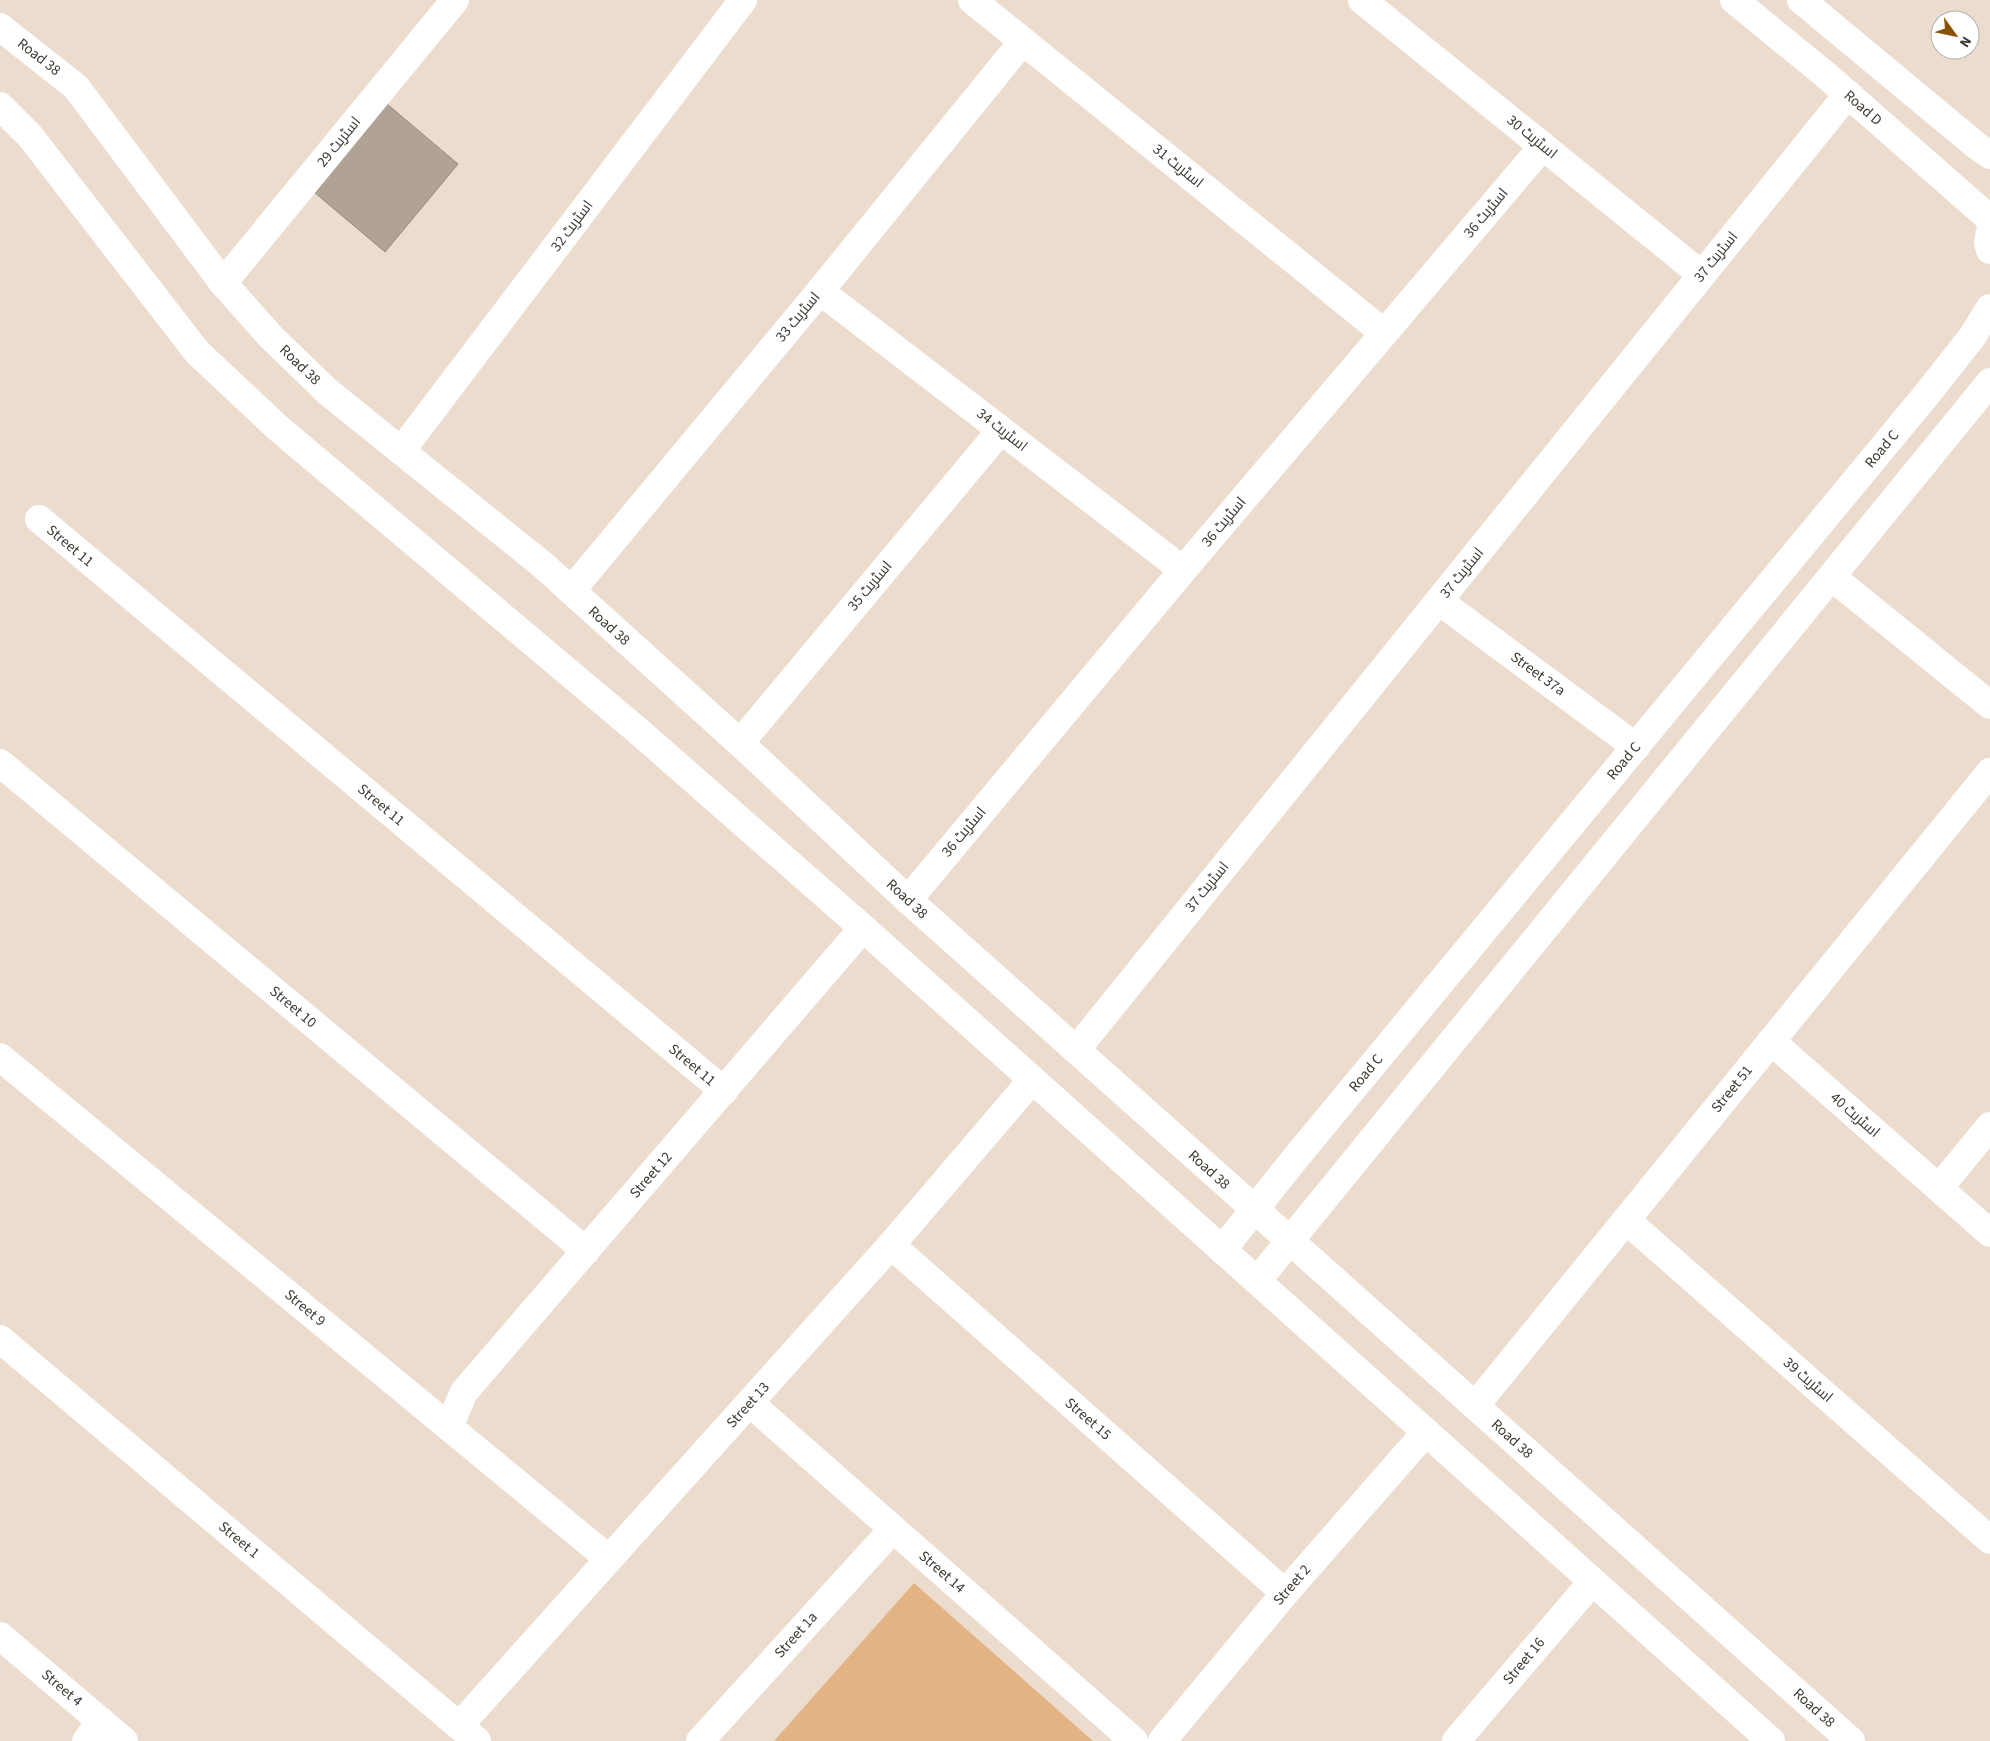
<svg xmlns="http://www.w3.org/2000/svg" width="1990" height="1741" viewBox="0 0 1990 1741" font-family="'Source Sans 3',Cairo,sans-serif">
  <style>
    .green { fill: #e3b384 }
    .building { fill: #b0a295; stroke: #96897c }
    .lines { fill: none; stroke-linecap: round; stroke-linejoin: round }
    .street { stroke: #fff; stroke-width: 28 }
    .secondary { stroke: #fff; stroke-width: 28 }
    .labels { text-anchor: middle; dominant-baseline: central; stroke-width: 4.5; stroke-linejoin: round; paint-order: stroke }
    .street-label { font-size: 15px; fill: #3e3933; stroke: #fff }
  </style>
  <rect width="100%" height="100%" fill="#ebdcce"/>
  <!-- green -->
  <polygon class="green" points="914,1583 1093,1741 774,1741"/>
  <!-- building -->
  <polygon class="building" points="387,104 458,164 385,252 314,192"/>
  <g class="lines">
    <!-- street -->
    <g class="street">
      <polyline points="972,0 1384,333"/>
      <polyline points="1362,0 1702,275"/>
      <polyline points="223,283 455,0"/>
      <polyline points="820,291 1183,570"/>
      <polyline points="401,451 743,0"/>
      <polyline points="39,519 724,1091"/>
      <polyline points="1832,577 1990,705"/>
      <polyline points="571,591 820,291 1023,41"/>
      <polyline points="1439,601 1636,747"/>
      <polyline points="740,743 1001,430"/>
      <polyline points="0,763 586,1251"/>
      <polyline points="908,900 1183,570 1543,146"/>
      <polyline points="1771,1041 1990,1233"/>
      <polyline points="1076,1050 1848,94"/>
      <polyline points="0,1057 609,1559"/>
      <polyline points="1939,1188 1990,1126"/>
      <polyline points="1626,1220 1990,1540"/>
      <polyline points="891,1245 1285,1593"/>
      <polyline points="0,1339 477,1741"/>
      <polyline points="750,1403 1134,1741"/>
      <polyline points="1475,1406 1990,772"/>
      <polyline points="449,1427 464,1392 863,928"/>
      <polyline points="0,1636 124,1741"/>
      <polyline points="459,1726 891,1245 1032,1080"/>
      <polyline points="86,1741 101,1721"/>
      <polyline points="700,1741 893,1529"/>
      <polyline points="1162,1741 1285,1593 1426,1432"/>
      <polyline points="1456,1741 1592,1582"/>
    </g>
    <!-- secondary -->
    <g class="secondary">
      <polyline points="1734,0 1827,76 1990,219"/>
      <polyline points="1801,0 1977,146 1990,155"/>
      <polyline points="0,27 76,87 223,283 271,337 328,392 544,566 740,743 908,900 1851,1741"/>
      <polyline points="0,106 30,136 197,352 278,428 637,730 863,928 1771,1741"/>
      <polyline points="1990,232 1988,243 1990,250"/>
      <polyline points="1222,1250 1298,1155 1927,394 1972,337 1990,308"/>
      <polyline points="1257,1281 1990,382"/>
    </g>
  </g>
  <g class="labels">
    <!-- street labels -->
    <g class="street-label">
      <text transform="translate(39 57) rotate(38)">Road 38</text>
      <text transform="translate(1863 108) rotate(41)">Road D</text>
      <text transform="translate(1532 137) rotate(39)">اسٹریٹ 30</text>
      <text transform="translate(339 142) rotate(-51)">اسٹریٹ 29</text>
      <text transform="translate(1178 166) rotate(39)">اسٹریٹ 31</text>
      <text transform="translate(1486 213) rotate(-50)">اسٹریٹ 36</text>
      <text transform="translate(572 226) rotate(-53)">اسٹریٹ 32</text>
      <text transform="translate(1716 257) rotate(-51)">اسٹریٹ 37</text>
      <text transform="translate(798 317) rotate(-50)">اسٹریٹ 33</text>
      <text transform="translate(300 365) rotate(44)">Road 38</text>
      <text transform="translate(1002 430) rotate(38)">اسٹریٹ 34</text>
      <text transform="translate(1882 449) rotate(-50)">Road C</text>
      <text transform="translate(1224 522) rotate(-50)">اسٹریٹ 36</text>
      <text transform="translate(70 546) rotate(40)">Street 11</text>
      <text transform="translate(1462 573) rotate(-51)">اسٹریٹ 37</text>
      <text transform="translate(870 586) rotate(-50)">اسٹریٹ 35</text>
      <text transform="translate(609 626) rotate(42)">Road 38</text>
      <text transform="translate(1538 674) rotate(36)">Street 37a</text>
      <text transform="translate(1624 761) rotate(-50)">Road C</text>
      <text transform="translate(381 805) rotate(40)">Street 11</text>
      <text transform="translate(964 832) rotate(-50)">اسٹریٹ 36</text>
      <text transform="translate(1207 887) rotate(-51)">اسٹریٹ 37</text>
      <text transform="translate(907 899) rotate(43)">Road 38</text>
      <text transform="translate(293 1007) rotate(40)">Street 10</text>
      <text transform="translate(692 1065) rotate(40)">Street 11</text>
      <text transform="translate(1366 1073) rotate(-50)">Road C</text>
      <text transform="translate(1732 1089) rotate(-51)">Street 51</text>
      <text transform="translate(1855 1115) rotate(41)">اسٹریٹ 40</text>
      <text transform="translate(1209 1170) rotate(42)">Road 38</text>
      <text transform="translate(651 1175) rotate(-49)">Street 12</text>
      <text transform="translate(305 1308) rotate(40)">Street 9</text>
      <text transform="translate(1808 1380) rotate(41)">اسٹریٹ 39</text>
      <text transform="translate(748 1405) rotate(-48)">Street 13</text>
      <text transform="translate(1088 1419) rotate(41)">Street 15</text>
      <text transform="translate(1512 1439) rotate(42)">Road 38</text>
      <text transform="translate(239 1540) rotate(40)">Street 1</text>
      <text transform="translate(942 1572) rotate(41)">Street 14</text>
      <text transform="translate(1292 1585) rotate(-49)">Street 2</text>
      <text transform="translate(796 1635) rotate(-48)">Street 1a</text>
      <text transform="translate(1524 1661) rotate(-50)">Street 16</text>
      <text transform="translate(62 1688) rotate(40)">Street 4</text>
      <text transform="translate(1814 1708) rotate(42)">Road 38</text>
    </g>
  </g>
  <!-- north arrow -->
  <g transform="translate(1955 35) rotate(123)"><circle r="24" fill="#ffffff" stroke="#b2b0ad"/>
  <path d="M0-4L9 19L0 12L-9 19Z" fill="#8a5205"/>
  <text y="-8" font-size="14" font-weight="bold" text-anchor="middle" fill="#3e3933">N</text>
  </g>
</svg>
